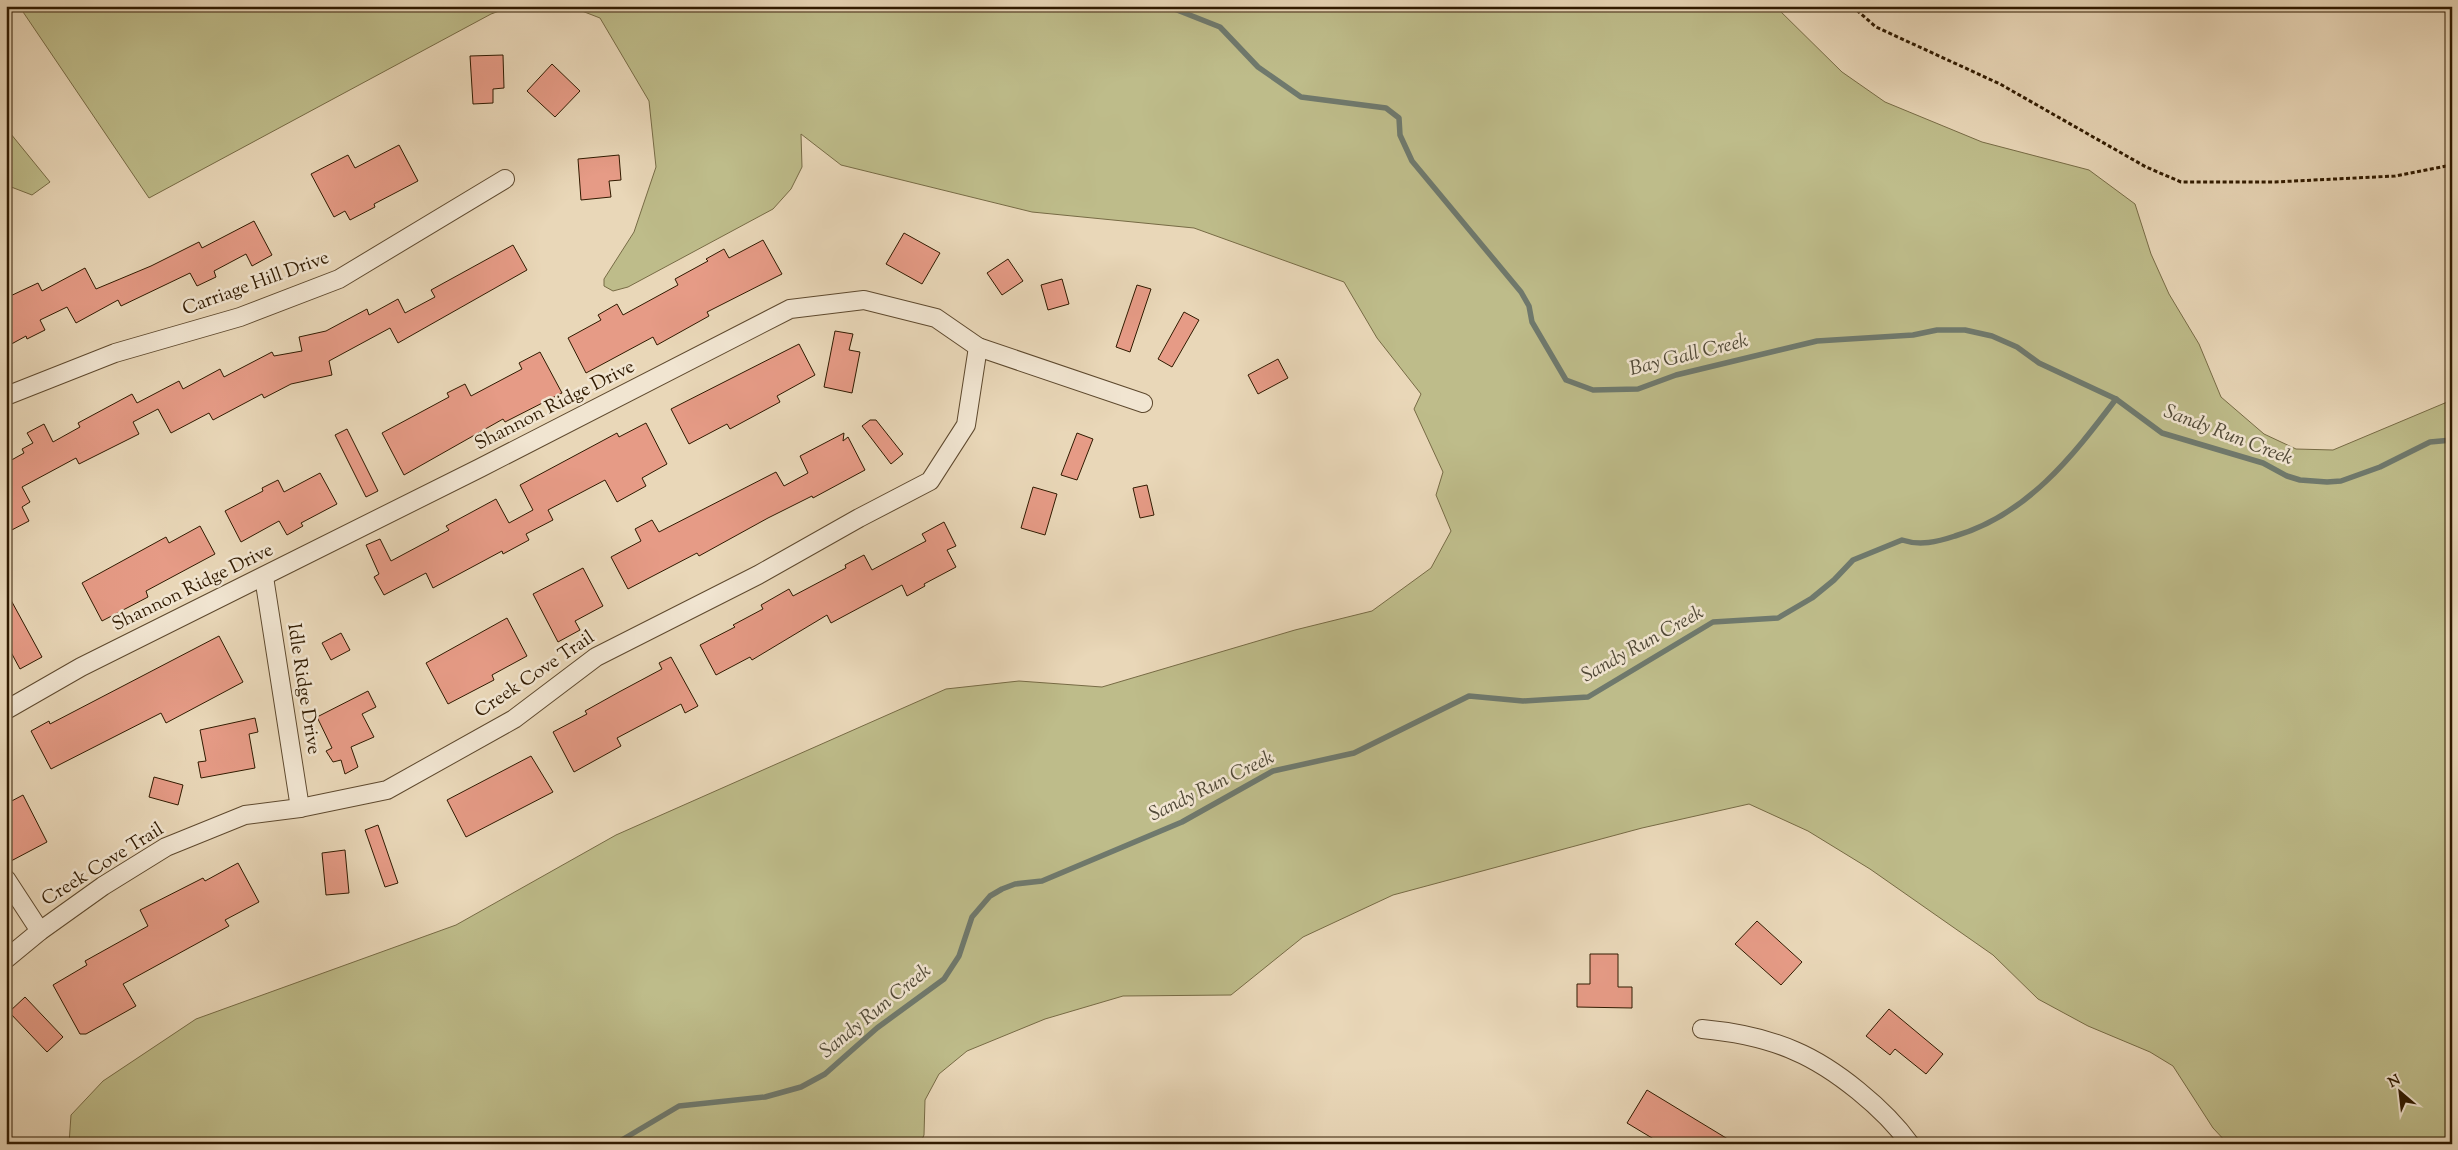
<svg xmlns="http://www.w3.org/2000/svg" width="2458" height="1150" viewBox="0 0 2458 1150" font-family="'Sorts Mill Goudy',serif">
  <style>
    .green { fill: #bebc8a; stroke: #776b45 }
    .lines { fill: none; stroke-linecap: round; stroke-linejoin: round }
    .stream { stroke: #6f796d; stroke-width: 5.5 }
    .building { fill: #e69b86; stroke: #301a00 }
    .street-casing { stroke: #5e492e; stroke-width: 20 }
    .path { stroke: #301a00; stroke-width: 3; stroke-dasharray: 4 2.5; stroke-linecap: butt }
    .street { stroke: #f1e5d1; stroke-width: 18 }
    .labels { text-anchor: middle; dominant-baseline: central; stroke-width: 5; stroke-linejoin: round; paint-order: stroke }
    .street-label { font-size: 19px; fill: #301a00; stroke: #f1e5d1 }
    .water-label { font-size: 20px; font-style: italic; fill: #504937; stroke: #f1e5d1 }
  </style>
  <rect width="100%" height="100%" fill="#e9d7b8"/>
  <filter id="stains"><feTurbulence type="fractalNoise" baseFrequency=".004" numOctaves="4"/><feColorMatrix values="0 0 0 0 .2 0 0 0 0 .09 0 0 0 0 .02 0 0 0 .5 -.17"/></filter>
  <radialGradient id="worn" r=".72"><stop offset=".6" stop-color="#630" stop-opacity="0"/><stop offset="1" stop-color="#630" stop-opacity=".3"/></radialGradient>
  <!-- green -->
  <g class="green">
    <polygon points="19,6 513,6 491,14 149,198"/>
    <polygon points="569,6 1775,6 1842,72 1885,102 1982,142 2089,170 2135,204 2151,254 2169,294 2199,344 2221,397 2264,434 2296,449 2333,450 2452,400 2452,1144 2228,1144 2213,1128 2173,1066 2150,1052 2088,1026 2038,999 1993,955 1870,869 1808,831 1749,804 1642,828 1393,895 1303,937 1231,995 1123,996 1045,1019 967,1051 939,1074 925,1100 924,1135 920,1144 69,1144 71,1115 103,1081 196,1019 456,925 616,835 946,689 1019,681 1102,687 1295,630 1372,611 1431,568 1451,531 1436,495 1443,472 1414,409 1421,394 1377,338 1344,282 1194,228 1032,212 841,165 801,134 802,167 791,189 773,209 628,287 613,291 604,286 604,279 634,232 656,167 649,101 600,18"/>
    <polygon points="6,128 50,182 32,195 6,185"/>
  </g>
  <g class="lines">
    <!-- stream -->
    <g class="stream">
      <polyline points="1167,6 1220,27 1258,67 1301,97 1386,108 1399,118 1400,135 1412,161 1521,292 1529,306 1532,322 1566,380 1593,390 1638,389 1676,375 1817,341 1913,335 1937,330 1965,330 1992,336 2017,347 2039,363 2116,399 2162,433 2263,463 2287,476 2300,480 2327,482 2341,481 2380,467 2430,442 2452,440"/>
      <path d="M615,1144L679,1106L765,1097L801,1087L825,1074L877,1028L944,979L959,956L972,917L990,896L1002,889L1015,884L1042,881L1182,822L1273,771L1354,753L1469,696L1523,701L1588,697L1713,622L1778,618L1812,598L1834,580L1853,560L1902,540C1920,546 1937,542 1955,536C2027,515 2072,457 2116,399"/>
    </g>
  </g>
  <!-- building -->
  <g class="building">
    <polygon points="503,55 504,88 493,89 493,103 473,104 470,56"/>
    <polygon points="552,64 580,91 555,117 527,91"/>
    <polygon points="399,145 418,181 374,204 375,207 350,220 345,211 334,217 311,174 348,155 355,168"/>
    <polygon points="619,155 621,180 609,181 611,197 581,200 578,159"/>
    <polygon points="254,221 272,255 252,266 246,254 214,271 216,277 197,286 190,273 121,306 118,300 76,323 67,307 40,320 45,330 27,339 26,336 6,347 6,298 38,283 42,291 85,268 96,289 151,266 199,242 202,248"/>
    <polygon points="904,233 940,253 922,284 886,264"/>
    <polygon points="763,240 782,274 707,312 709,316 657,345 653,337 586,373 568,338 601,320 598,315 617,304 623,315 678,285 675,279 708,261 706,259 724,249 729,258"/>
    <polygon points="513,245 527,270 398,343 390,328 329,361 332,375 291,384 264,398 262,394 213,420 209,413 171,433 158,409 133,422 139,434 79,464 76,458 22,487 30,502 22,507 29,521 6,533 6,457 8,462 24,453 22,449 33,443 27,433 44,424 53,442 80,427 78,423 132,394 137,403 179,381 183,389 220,369 224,377 272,352 274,356 302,351 299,337 326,331 367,309 369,315 398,299 405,313 435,297 431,290"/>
    <polygon points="1008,259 1023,281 1002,295 987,273"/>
    <polygon points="1062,279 1069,304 1048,310 1041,285"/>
    <polygon points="1137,285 1151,289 1130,352 1116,347"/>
    <polygon points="1184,312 1199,320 1172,367 1158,359"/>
    <polygon points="835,331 853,334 849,350 860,352 852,393 824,387"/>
    <polygon points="799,344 815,375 777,396 780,402 730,429 727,424 689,444 671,409"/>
    <polygon points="540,352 562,393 505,422 503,419 404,475 382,433 449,397 447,393 465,384 471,396 522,369 519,363"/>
    <polygon points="1278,359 1288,378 1258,394 1248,375"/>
    <polygon points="870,420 876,420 903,454 891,464 862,426"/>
    <polygon points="646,423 667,464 642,478 646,486 617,502 605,480 548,510 553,520 526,534 529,540 503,554 502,551 433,588 426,573 384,595 374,577 379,574 366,545 380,539 391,561 449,530 446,526 496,499 509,523 533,510 520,485 617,433 619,437"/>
    <polygon points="347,429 378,491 366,497 335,435"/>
    <polygon points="844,433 843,441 848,437 865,470 813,498 812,496 768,518 699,556 697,553 628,589 611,557 641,541 635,529 652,520 659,532 776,472 784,486 808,473 800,456"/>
    <polygon points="1077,433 1093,439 1077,480 1061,475"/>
    <polygon points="320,473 337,504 301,523 303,526 287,535 279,521 241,542 225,511 263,491 262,488 278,480 284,492"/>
    <polygon points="1147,485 1154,515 1140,518 1133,488"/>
    <polygon points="1033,487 1057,494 1045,535 1021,528"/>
    <polygon points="944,522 956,546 947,550 956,567 924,584 925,586 907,596 902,585 831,623 827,615 752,660 750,657 716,675 700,645 735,627 733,625 763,609 761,605 789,589 793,596 846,568 845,565 864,555 872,570 926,541 922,534"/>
    <polygon points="200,526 215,554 146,591 148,597 102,621 82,583 166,537 169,543"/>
    <polygon points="583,568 603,606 575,621 580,630 558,642 533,594"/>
    <polygon points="6,591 42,657 20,669 6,643"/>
    <polygon points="507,618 527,656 492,675 494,680 448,704 426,663"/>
    <polygon points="341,633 350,650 331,660 322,643"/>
    <polygon points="219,636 243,682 166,723 161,713 51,769 31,731 49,721 50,724"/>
    <polygon points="671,657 698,706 685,713 681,704 617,738 621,746 574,772 553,732 587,714 585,711 619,692 662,669 659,663"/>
    <polygon points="368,691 376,707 362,714 374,737 351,747 358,767 345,774 341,760 333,762 326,751 332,748 317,717"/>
    <polygon points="255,718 258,732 249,734 255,768 201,778 198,762 206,761 200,730"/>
    <polygon points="531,756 553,792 466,837 447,800"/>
    <polygon points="154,777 183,785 178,805 149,797"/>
    <polygon points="23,795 47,842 11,861 6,851 6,804"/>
    <polygon points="378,825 398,883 385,887 365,830"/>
    <polygon points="345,850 349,893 326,895 322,853"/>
    <polygon points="238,863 259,902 225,920 229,926 123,984 136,1006 86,1034 80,1034 53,985 87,965 85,961 148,926 140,910 203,878 205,881"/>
    <polygon points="1757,921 1802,962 1781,985 1735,944"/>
    <polygon points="1590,954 1618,954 1618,987 1632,987 1632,1008 1577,1007 1577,984 1590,984"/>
    <polygon points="25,997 63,1037 47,1052 9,1012"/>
    <polygon points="1889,1009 1943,1054 1926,1074 1895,1049 1890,1055 1866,1036"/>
    <polygon points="1647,1090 1736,1144 1662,1144 1627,1123"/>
  </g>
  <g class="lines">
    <!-- street casing -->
    <g class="street-casing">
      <g id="street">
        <polyline points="6,396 115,353 240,317 339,279 505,179"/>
        <polyline points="264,577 300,808"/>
        <polyline points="6,710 81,667 480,468 790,309 864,300 936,318 978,347 1143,403"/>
        <polyline points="6,879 40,931"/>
        <polyline points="6,959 40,931 103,886 166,847 245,815 300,808 387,790 514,719 596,657 758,575 859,518 930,481 966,425 978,347"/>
        <path d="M1702,1029C1734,1032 1766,1038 1795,1051C1835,1068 1885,1109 1910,1144"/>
      </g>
    </g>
    <!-- path -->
    <polyline class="path" points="1852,6 1876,27 2000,84 2146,167 2181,182 2275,182 2395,176 2452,165"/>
    <!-- street -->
    <use href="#street" class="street"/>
  </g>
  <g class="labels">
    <!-- street labels -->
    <g class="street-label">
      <text transform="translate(256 284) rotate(-20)">Carriage Hill Drive</text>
      <text transform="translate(555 406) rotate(-27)">Shannon Ridge Drive</text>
      <text transform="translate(193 588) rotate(-26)">Shannon Ridge Drive</text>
      <text transform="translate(535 675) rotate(-34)">Creek Cove Trail</text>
      <text transform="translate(303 689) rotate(81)">Idle Ridge Drive</text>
      <text transform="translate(103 865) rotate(-32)">Creek Cove Trail</text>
    </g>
    <!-- water labels -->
    <g class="water-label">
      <text transform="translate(1689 356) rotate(-14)">Bay Gall Creek</text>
      <text transform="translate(2228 436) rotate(21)">Sandy Run Creek</text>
      <text transform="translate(1643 645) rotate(-29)">Sandy Run Creek</text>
      <text transform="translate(1212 787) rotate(-26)">Sandy Run Creek</text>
      <text transform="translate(876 1012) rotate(-39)">Sandy Run Creek</text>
    </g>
  </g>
  <!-- margin -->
  <rect width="2458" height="1150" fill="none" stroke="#e9d7b8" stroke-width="25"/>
  <rect x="8" y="8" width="2443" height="1135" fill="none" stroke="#301a00" stroke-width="2.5"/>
  <rect x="12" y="12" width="2433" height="1125" fill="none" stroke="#301a00"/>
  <!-- north arrow -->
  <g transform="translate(2400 1092) rotate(332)" stroke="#f1e5d1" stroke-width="4" paint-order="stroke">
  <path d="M0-4L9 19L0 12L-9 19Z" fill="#301a00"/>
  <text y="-8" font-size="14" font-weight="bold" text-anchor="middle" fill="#301a00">N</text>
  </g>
  <rect width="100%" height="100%" filter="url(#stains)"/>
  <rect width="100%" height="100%" fill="url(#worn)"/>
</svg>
